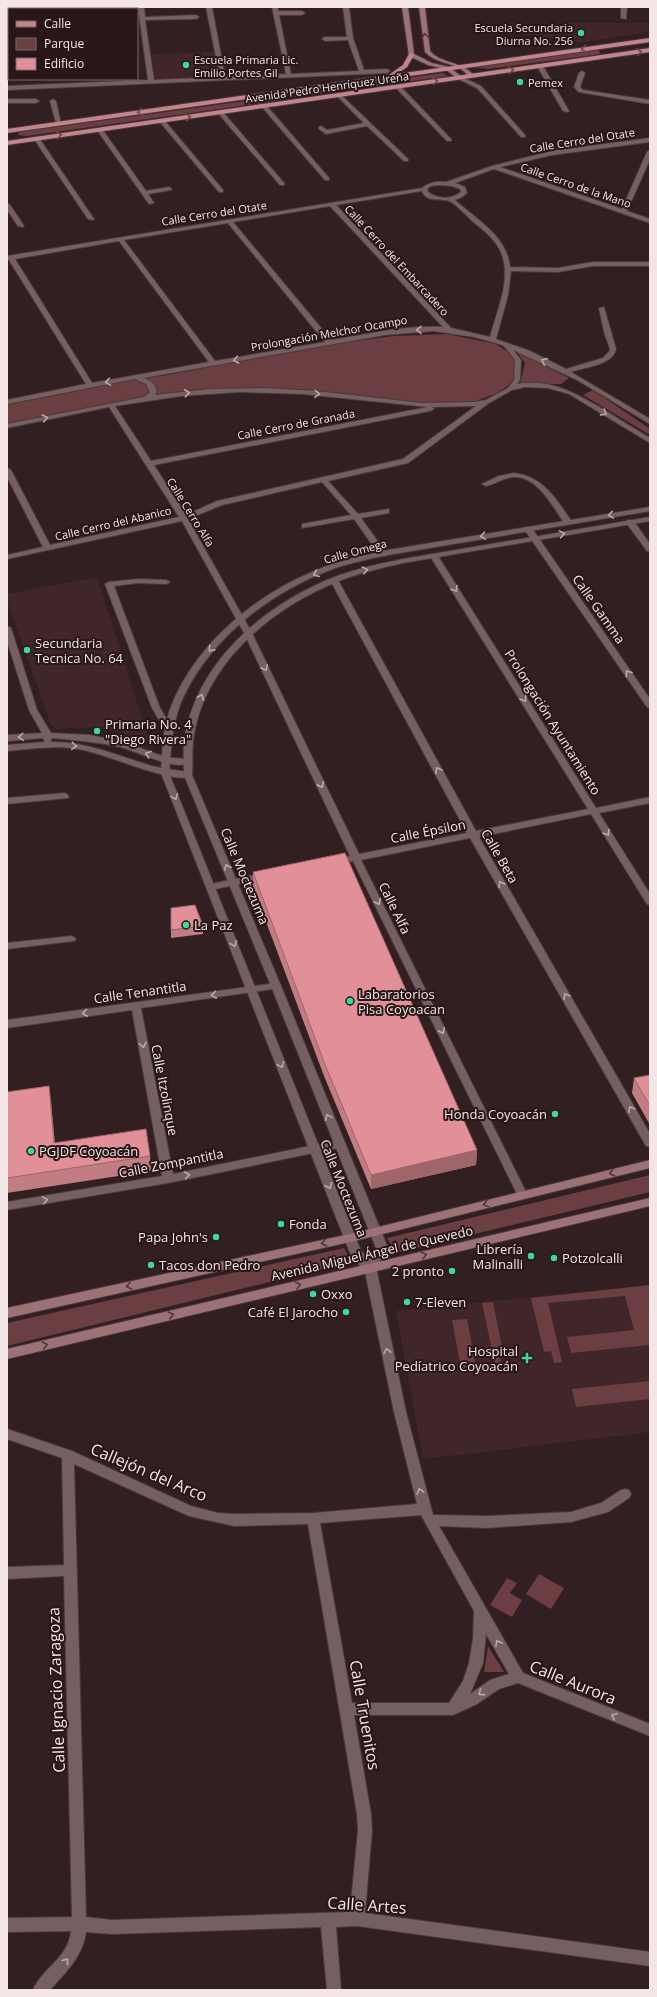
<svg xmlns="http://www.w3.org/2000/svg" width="657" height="1997" viewBox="0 0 657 1997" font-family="'Open Sans',sans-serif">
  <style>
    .built { fill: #402628 }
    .green { fill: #6b3e42 }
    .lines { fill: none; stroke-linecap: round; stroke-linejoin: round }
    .minor-casing { stroke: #493a3b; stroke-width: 2 }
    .tertiary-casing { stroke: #493a3b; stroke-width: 2 }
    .secondary-casing { stroke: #493a3b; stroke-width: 2 }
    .primary-casing { stroke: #493a3b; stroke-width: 2 }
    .minor { fill: #765f61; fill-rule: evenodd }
    .tertiary { fill: #765f61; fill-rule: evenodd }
    .secondary { fill: #9d7276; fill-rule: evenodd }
    .primary { fill: #c3858b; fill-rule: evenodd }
    .wall { fill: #c27c83 }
    .shaded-wall { fill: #9e656a }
    .building { fill: #e19098; stroke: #9e656a }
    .oneway { stroke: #513639 }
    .oneway2 { stroke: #6e484c }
    .oneway3 { stroke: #bba9ab }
    .poi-dot { fill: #42d4a1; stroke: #281618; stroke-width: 1.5 }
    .labels { text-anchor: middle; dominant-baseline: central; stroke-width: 4; stroke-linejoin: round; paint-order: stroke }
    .far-poi-label { font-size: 11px; fill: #f4e6e7; stroke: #281618; text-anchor: start }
    .far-street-label { font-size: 11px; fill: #f4e6e7; stroke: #281618 }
    .street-label { font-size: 13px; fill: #f4e6e7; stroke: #281618 }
    .poi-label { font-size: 13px; fill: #f4e6e7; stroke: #281618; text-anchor: start }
    .near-street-label { font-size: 16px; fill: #f4e6e7; stroke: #281618 }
  </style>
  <rect width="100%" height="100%" fill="#321f21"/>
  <!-- built -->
  <g class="built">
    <polygon points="521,22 529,29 573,23 650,23 650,32 577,43 573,40 524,35 510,24"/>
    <polygon points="215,52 220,77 155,81 152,54"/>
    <polygon points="97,577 150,743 102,727 56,729 51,725 7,601 7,594"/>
    <polygon points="650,1285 650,1432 423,1459 396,1311"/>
  </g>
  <!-- green -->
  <g class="green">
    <polygon points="598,50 601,54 488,69 472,67"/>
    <polygon points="443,73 448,76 295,97 295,93"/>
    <polygon points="282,96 282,100 27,136 18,135 19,132"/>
    <polygon points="447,334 496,344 511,354 515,362 513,380 509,385 497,393 476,401 447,404 397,402 293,391 186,392 7,425 7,403 115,381 161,376 330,344 394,336"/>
    <polygon points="516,351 569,378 561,384 518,385 521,381 525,363"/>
    <polygon points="593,390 650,429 650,435 583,395"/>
    <polygon points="650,1175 650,1192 396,1253 387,1238"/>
    <polygon points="344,1248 352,1262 7,1346 7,1323"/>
    <polygon points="650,1285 650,1345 571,1353 567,1337 634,1330 625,1296 548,1303 562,1362 554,1363 551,1351 544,1352 531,1298"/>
    <polygon points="493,1302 503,1352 499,1353 502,1368 496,1369 482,1303"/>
    <polygon points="467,1319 477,1371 462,1373 452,1320"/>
    <polygon points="650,1381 650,1399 576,1407 572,1389"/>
    <polygon points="539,1574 564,1588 551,1609 526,1594"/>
    <polygon points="507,1578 517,1583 510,1593 522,1600 512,1617 490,1605"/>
    <polygon points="488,1646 504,1672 484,1672"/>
  </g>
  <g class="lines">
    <!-- minor casing -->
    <g class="minor-casing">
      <g id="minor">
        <rect x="75" y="7" width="6" height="2"/>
        <polygon points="138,7 144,7 145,17 196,15 199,17 196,19 145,20 154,80 220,77 206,7 212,7 225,77 286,74 272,7 278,7 278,11 302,11 305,13 302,15 279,15 291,74 359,71 348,40 325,41 322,39 325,37 347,37 343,7 349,7 353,38 364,70 387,69 390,71 387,73 7,90 7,86 148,80"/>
        <polygon points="621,7 627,7 626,19 621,18"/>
        <polygon points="540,64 543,66 569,111 568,112 563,111 537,66"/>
        <polygon points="582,71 585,73 580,87 583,90 650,100 650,104 579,92 574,87 579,73"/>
        <polygon points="458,77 462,77 481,86 525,135 525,137 521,137 477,88 458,79"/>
        <polygon points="396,86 400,86 451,139 451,141 447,141 396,88"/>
        <polygon points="339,93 408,159 408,161 404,161 367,126 326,134 319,129 319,127 321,126 327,130 364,123 336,95"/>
        <polygon points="7,99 36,99 39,101 36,103 7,103"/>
        <polygon points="53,99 56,101 61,124 56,123 50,101"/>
        <polygon points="262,105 266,105 329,178 329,180 325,180 262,107"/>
        <polygon points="218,111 222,111 284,183 284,185 280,185 218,113"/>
        <polygon points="160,120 164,120 223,190 223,192 219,192 160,122"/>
        <polygon points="98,129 102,129 146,191 169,187 172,189 171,190 148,194 154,203 149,204 97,130"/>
        <polygon points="37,137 39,138 94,219 93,220 88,219 34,139"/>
        <path d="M650,138V142L552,155L500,167L622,209L647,152L650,150V159L627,211L650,219V223L494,169L455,183L465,187L467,193L462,197L455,200C476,219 507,236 510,267L558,268L593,262H650V266H593L558,272L511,271L508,295L496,339L530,351L566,369L603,358L609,352L610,349L604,332L599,308L604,307L616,349C613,365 585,367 571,372L650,419V424L577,380L513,350L521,360L520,380L517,384C550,378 575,393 603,409C618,419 634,428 650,438V443L569,394L548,388L525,387L512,390L489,403L408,463L328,481L358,514L389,509V513L361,518L387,554L386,556H380L354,519L302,528V524L351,515L322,482L222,505L188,519L252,633L359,854L467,833L330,580L334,578L338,580L476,831L588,809L430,556L434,554L438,556L596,808L650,797V803L599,813L650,894V905L647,904L591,814L479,837L650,1134V1147L646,1146L470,838L361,860L527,1194L526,1197H518L517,1194L353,861L334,865L329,862L331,860L350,856L244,633L182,521L7,559V555L43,547L7,477V468L11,470L50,545L179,517L109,407L7,428V424L144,397L150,392L146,384L135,379L7,404V400L86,384L9,260H7V256L422,188C429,182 437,181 446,182L492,166L552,151ZM438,185L452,186L460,189L461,192C451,200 438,199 428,192L427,189L431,186ZM422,191C426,203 440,198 449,201C455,203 467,216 472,221C482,229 494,238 500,250C513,277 497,310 490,337L451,328L336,205ZM330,206L443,327C406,325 368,334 331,340L233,222ZM228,223L325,342L215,361L124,240ZM119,241L209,362L92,383L15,259ZM433,331L474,337L499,344L504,346L515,360L514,380L508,388L486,400L474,402L422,403L316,391L265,388L210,389L155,395L157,392C155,384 151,380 143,378L385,335ZM239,392L303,394L428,407L151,461L115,406L181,396ZM476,406L403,459L217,501L186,515L154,465L430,411L434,409L432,407Z"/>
        <polygon points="7,203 10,205 24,226 23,227 18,226 7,210"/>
        <path d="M514,473C544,477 556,499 572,522L571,524H565C553,507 537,475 513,477C503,478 495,484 486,486L482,484L499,476Z"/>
        <polygon points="627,520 633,520 650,544 650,551 647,551 627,524"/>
        <polygon points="525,527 531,527 650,699 650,708 647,707 524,529"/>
        <polygon points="138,579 166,580 170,582 166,584 138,583 114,586 160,708 172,728 168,731 165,730 152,708 105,584 109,582"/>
        <path d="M7,626L11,628L37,710L51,733L90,735L124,742L165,757L186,759L190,762C179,773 134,750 120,747C97,742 75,740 52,738L50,742C86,741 118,756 152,766C165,769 178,770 191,773L192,775L191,777C167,783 106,753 78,749C55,745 30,749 7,751V745L45,742L43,738L7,741V735L42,733L29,710L7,641Z"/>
        <polygon points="65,793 69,796 68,798 7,804 7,798"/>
        <polygon points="265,873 270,876 268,878 211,890 206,887 211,884"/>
        <polygon points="71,936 74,937 76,939 74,941 7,949 7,943"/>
        <polygon points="276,983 280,984 281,986 280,988 141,1008 173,1174 339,1140 343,1141 344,1144 343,1147 168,1183 7,1210 7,1202 162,1176 132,1010 7,1028 7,1020"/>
        <path d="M370,1263L374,1264L376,1267L406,1412L433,1515L487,1516L571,1512L601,1503L621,1490L625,1489L629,1490L631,1494L629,1498L608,1512L571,1522L487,1528L439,1526L523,1673L650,1724V1736L518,1683L499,1689L477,1704L453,1715H354L371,1814L372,1831L365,1913L650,1952V1966L357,1926L336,1927L341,1990H327L321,1927L112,1934L86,1932C83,1956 66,1972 50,1990H33C42,1968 68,1959 71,1931L7,1932V1918L72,1917L64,1576L7,1579V1567L64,1565L62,1458L7,1439V1429L72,1451L191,1506L218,1513L234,1514L313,1513L417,1504L394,1412L364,1267L366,1264ZM74,1464L189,1516L234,1526L308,1524L357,1814L358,1831L350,1912L112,1920L86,1917ZM421,1515L474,1611L473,1639L469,1663L463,1681L449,1703H352L320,1523ZM486,1634L509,1674L490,1680L470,1694L483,1663Z"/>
      </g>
    </g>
    <!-- tertiary casing -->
    <g class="tertiary-casing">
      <path id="tertiary" d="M650,507V511L388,555C368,559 349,563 330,570C267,594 206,642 180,705C172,727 171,750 169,773L361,1251L369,1259L376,1248L271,986L184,775C184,764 183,752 184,742C195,663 263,606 332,578C355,569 379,564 403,559L650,517V521L403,563C381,568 359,573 339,581C271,608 202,665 193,742C192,752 193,764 192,775L281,986L388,1248L374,1270C365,1273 354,1261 350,1253L161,773C162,750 163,726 172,704C199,640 259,592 324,567C344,559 366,555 388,550Z"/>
    </g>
    <!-- secondary casing -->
    <g class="secondary-casing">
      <g id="secondary">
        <polygon points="402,7 408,7 414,54 432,63 449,67 462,77 462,79 458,79 445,69 428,65 409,56"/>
        <path d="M419,7H425L430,51C441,64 459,60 474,75V77C468,77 465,72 461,69C449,62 435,63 425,52Z"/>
        <polygon points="650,1160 650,1168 350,1242 7,1318 7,1308 350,1234"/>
        <polygon points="650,1198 650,1206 7,1359 7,1349"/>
      </g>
    </g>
    <!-- primary casing -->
    <g class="primary-casing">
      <g id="primary">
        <polygon points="650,38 650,42 7,133 7,129 389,75 403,65 409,54 411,53 414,55 407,67 397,74"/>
        <polygon points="650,48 650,52 7,145 7,141"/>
      </g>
    </g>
    <!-- minor -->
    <use href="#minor" class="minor"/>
    <!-- tertiary -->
    <use href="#tertiary" class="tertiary"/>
    <!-- secondary -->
    <use href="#secondary" class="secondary"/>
    <!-- primary -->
    <use href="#primary" class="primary"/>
  </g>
  <!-- wall -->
  <g class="wall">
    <polygon points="253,872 477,1150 476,1165 371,1189 324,1076 253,887"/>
    <polygon points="203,926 203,934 171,938 171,930"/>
    <polygon points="650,1075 650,1125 632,1093 634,1078"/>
    <polygon points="49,1086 55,1143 150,1156 151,1171 7,1193 7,1092"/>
  </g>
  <!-- shaded-wall -->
  <g class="shaded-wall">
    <polygon points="49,1086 51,1100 56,1158 54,1143"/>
    <polygon points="477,1150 476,1165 371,1189 371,1175"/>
  </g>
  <!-- building -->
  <g class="building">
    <polygon points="345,853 477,1150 371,1175 324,1062 253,872"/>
    <polygon points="195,905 203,926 171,930 171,908"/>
    <polygon points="650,1075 650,1106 634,1078"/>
    <polygon points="49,1086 54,1143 146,1129 150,1156 7,1178 7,1092"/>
  </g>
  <!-- one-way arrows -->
  <defs><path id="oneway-chevron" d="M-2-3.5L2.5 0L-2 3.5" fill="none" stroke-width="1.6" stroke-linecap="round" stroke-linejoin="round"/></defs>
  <g class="oneway">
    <use href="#oneway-chevron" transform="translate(425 36) rotate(-97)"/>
    <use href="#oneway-chevron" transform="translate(612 1173) rotate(167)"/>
    <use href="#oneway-chevron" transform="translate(486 1204) rotate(165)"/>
    <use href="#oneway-chevron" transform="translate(324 1243) rotate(168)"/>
    <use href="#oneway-chevron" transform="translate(424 1255) rotate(-13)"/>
    <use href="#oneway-chevron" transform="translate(298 1285) rotate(-14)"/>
    <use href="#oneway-chevron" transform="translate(129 1286) rotate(168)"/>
    <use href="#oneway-chevron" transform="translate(171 1315) rotate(-13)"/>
    <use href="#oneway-chevron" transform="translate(45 1345) rotate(-13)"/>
  </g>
  <g class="oneway2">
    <use href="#oneway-chevron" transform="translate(584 49) rotate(172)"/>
    <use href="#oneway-chevron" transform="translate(639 52) rotate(-8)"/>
    <use href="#oneway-chevron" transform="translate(511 70) rotate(-8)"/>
    <use href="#oneway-chevron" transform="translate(435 81) rotate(-8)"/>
    <use href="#oneway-chevron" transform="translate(140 112) rotate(172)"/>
    <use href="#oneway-chevron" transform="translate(188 117) rotate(-8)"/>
    <use href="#oneway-chevron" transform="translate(59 135) rotate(-8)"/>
  </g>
  <g class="oneway3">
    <use href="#oneway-chevron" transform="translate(419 330) rotate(179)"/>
    <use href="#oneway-chevron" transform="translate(236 360) rotate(169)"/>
    <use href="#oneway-chevron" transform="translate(544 361) rotate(-156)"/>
    <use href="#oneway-chevron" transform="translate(108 382) rotate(171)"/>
    <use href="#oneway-chevron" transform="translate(187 393) rotate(-6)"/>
    <use href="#oneway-chevron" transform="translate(317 394) rotate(4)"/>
    <use href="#oneway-chevron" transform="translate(604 413) rotate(32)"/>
    <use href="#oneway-chevron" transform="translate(45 418) rotate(-11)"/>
    <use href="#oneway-chevron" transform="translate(611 515) rotate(171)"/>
    <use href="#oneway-chevron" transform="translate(562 534) rotate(-10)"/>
    <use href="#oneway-chevron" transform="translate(483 536) rotate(170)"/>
    <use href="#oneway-chevron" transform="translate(365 570) rotate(-14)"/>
    <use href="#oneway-chevron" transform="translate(316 574) rotate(157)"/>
    <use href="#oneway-chevron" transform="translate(455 589) rotate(58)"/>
    <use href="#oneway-chevron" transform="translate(211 649) rotate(130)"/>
    <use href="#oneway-chevron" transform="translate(265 668) rotate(64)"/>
    <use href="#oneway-chevron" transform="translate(628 673) rotate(-125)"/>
    <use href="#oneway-chevron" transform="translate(201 697) rotate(-66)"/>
    <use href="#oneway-chevron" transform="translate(524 699) rotate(58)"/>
    <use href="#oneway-chevron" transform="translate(21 737) rotate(176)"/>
    <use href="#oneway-chevron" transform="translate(74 746) rotate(5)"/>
    <use href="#oneway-chevron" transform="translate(148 754) rotate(-160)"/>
    <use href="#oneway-chevron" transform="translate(438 770) rotate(-118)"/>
    <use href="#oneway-chevron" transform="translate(321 785) rotate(64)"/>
    <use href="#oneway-chevron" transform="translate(175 797) rotate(68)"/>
    <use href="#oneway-chevron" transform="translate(607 833) rotate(58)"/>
    <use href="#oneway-chevron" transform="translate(227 867) rotate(-113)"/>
    <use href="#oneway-chevron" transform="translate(501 884) rotate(-120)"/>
    <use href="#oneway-chevron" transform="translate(378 902) rotate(64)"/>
    <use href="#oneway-chevron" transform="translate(234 944) rotate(68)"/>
    <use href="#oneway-chevron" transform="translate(214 995) rotate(172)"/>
    <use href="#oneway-chevron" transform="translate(566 996) rotate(-120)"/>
    <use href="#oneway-chevron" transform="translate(85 1013) rotate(172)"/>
    <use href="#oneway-chevron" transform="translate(442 1031) rotate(64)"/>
    <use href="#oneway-chevron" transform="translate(143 1045) rotate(79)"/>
    <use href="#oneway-chevron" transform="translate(281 1065) rotate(69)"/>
    <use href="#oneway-chevron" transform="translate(631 1109) rotate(-120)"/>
    <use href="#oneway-chevron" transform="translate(328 1117) rotate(-112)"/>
    <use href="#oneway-chevron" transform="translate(187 1175) rotate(-12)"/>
    <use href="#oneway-chevron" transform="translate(329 1186) rotate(68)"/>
    <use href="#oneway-chevron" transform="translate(45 1200) rotate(-10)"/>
    <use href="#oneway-chevron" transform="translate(387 1351) rotate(-102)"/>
    <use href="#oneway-chevron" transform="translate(420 1491) rotate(-105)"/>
    <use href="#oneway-chevron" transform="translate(498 1643) rotate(-119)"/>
    <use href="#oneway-chevron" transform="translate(481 1693) rotate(144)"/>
    <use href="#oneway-chevron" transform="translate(614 1716) rotate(-155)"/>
    <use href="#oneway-chevron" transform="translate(66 1961) rotate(-54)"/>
  </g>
  <!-- markers -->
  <g class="poi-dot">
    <circle cx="581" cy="33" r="4"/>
    <circle cx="186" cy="65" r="4"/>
    <circle cx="520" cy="82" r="4"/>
    <circle cx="27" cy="650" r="4"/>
    <circle cx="97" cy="731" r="4"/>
    <circle cx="186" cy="925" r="4"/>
    <circle cx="350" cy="1001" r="4"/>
    <circle cx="555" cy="1114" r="4"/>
    <circle cx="31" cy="1151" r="4"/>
    <circle cx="281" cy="1224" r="4"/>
    <circle cx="216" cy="1237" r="4"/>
    <circle cx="531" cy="1256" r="4"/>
    <circle cx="554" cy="1258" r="4"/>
    <circle cx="151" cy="1265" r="4"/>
    <circle cx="452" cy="1271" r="4"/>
    <circle cx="313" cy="1294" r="4"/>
    <circle cx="407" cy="1302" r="4"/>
    <circle cx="346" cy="1312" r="4"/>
    <path d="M525 1352h4v4h4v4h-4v4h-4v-4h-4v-4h4z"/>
  </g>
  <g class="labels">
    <!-- far-poi labels -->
    <g class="far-poi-label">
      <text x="573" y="27" text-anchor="end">Escuela Secundaria<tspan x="573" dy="13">Diurna No. 256</tspan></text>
      <text x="194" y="59">Escuela Primaria Lic.<tspan x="194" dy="13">Emilio Portes Gil</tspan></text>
      <text x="528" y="82">Pemex</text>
    </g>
    <!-- far-street labels -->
    <g class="far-street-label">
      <text transform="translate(327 87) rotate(-8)">Avenida Pedro Henríquez Ureña</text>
      <text transform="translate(582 140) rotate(-9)">Calle Cerro del Otate</text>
      <text transform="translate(576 185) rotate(19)">Calle Cerro de la Mano</text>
      <text transform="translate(214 213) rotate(-9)">Calle Cerro del Otate</text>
      <text transform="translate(397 260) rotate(47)">Calle Cerro del Embarcadero</text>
      <text transform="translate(329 333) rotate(-10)">Prolongación Melchor Ocampo</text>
      <text transform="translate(296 424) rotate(-11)">Calle Cerro de Granada</text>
      <text transform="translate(191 512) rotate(58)">Calle Cerro Alfa</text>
      <text transform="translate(113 523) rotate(-13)">Calle Cerro del Abanico</text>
      <text transform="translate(355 551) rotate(-15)">Calle Omega</text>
    </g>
    <!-- street labels -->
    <g class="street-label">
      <text transform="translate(599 609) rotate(55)">Calle Gamma</text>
      <text transform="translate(553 722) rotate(58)">Prolongación Ayuntamiento</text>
      <text transform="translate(428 831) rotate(-11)">Calle Épsilon</text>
      <text transform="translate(500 856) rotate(60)">Calle Beta</text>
      <text transform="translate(245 876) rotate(67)">Calle Moctezuma</text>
      <text transform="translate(395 908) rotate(64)">Calle Alfa</text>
      <text transform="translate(140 992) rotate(-8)">Calle Tenantitla</text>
      <text transform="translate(165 1090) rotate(79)">Calle Itzolinque</text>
      <text transform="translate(171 1163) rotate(-11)">Calle Zompantitla</text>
      <text transform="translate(344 1188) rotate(68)">Calle Moctezuma</text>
      <text transform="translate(372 1253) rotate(-13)">Avenida Miguel Ángel de Quevedo</text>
    </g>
    <!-- poi labels -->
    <g class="poi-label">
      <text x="35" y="643">Secundaria<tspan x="35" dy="15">Tecnica No. 64</tspan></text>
      <text x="105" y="724">Primaria No. 4<tspan x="105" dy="15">"Diego Rivera"</tspan></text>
      <text x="194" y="925">La Paz</text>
      <text x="358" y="994">Labaratorios<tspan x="358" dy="15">Pisa Coyoacan</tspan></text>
      <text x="547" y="1114" text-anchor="end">Honda Coyoacán</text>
      <text x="39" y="1151">PGJDF Coyoacán</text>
      <text x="289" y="1224">Fonda</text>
      <text x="208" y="1237" text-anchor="end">Papa John's</text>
      <text x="523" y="1249" text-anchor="end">Librería<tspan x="523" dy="15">Malinalli</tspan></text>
      <text x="562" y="1258">Potzolcalli</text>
      <text x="159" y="1265">Tacos don Pedro</text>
      <text x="444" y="1271" text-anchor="end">2 pronto</text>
      <text x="321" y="1294">Oxxo</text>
      <text x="415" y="1302">7-Eleven</text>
      <text x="338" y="1312" text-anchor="end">Café El Jarocho</text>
      <text x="518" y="1351" text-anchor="end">Hospital<tspan x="518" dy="15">Pedíatrico Coyoacán</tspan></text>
    </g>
    <!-- near-street labels -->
    <g class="near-street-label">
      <text transform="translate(149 1472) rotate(23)">Callejón del Arco</text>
      <text transform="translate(573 1682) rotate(22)">Calle Aurora</text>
      <text transform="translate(56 1690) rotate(-92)">Calle Ignacio Zaragoza</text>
      <text transform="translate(365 1715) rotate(80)">Calle Truenitos</text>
      <text transform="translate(367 1905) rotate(4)">Calle Artes</text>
    </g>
  </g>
  <!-- border -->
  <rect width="657" height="1997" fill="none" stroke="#f4e6e7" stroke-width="16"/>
  <!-- legend -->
  <rect x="8" y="8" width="130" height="72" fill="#281618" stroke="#7a696b"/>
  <rect x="16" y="21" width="20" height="6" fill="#c3858b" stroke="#7a696b"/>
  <text x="44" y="28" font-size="12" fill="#f4e6e7">Calle</text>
  <rect x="16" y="38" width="20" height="12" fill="#6b3e42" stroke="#7a696b"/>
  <text x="44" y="48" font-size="12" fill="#f4e6e7">Parque</text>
  <rect x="16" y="58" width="20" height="12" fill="#e19098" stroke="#7a696b"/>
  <text x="44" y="68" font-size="12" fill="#f4e6e7">Edificio</text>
</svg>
